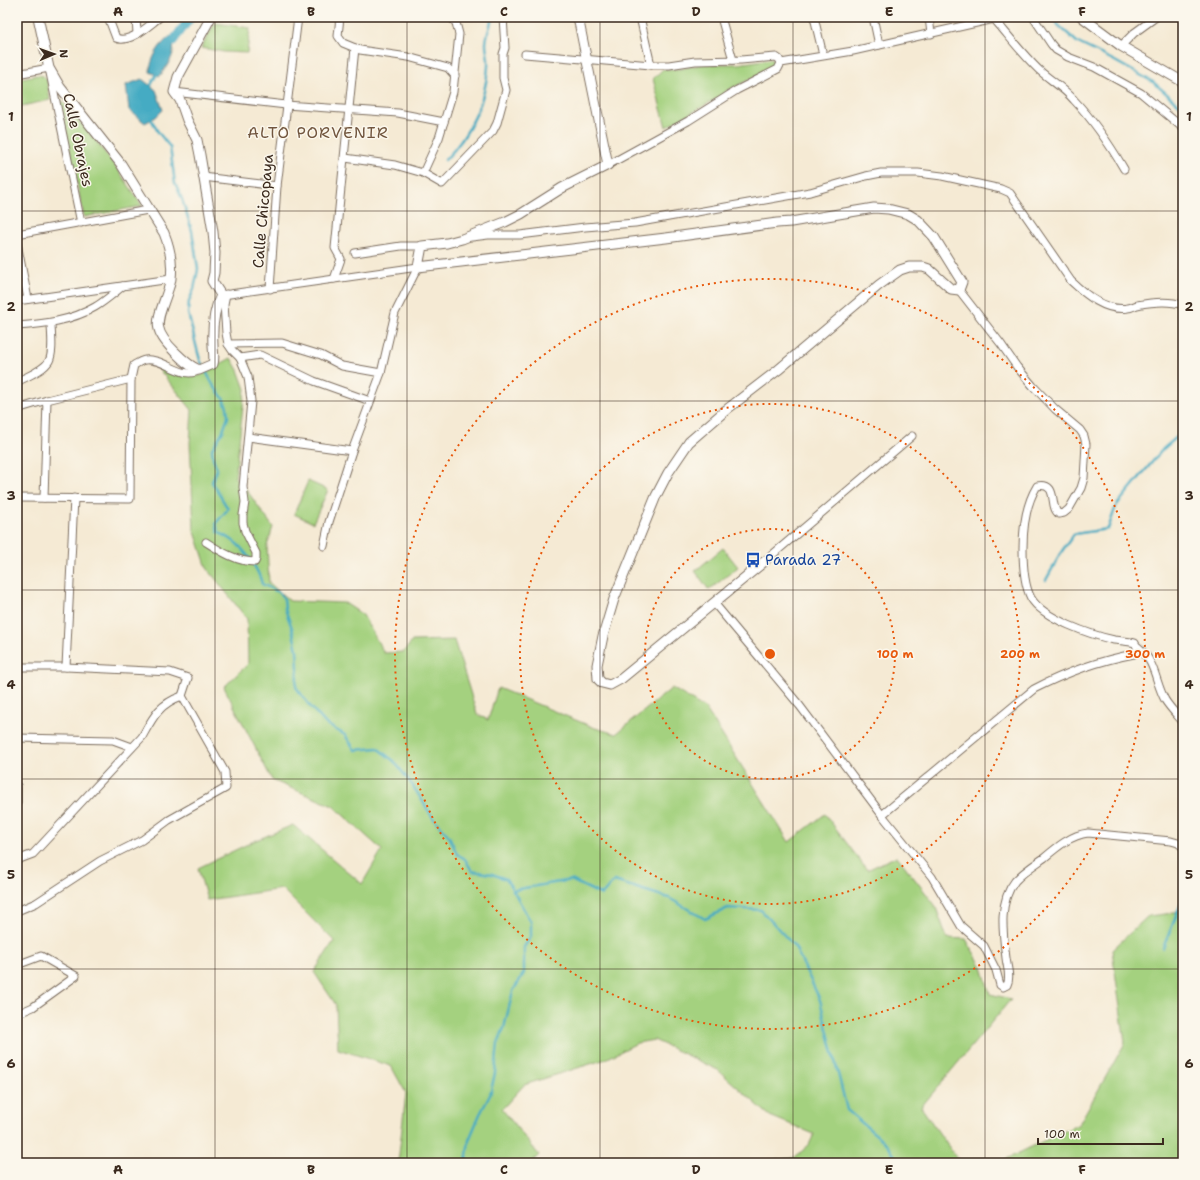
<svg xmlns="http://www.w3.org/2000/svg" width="1200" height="1180" viewBox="0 0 1200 1180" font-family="'Shantell Sans',sans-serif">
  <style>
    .green { fill: #a4d17f; stroke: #707e4e }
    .water { fill: #44abc3; stroke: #406a70 }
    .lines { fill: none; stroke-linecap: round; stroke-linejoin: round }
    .stream { stroke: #44abc3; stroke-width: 2.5 }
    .canal { stroke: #44abc3; stroke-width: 9 }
    .minor-casing { stroke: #7c6d5e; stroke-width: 9 }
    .tertiary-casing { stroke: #7c6d5e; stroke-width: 11 }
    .minor { stroke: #fff; stroke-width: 7 }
    .tertiary { stroke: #fff; stroke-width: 9 }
    .grid { fill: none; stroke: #3b2a1e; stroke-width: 1; stroke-opacity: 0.55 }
    .ring { fill: none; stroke: #e8590c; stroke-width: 2; stroke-dasharray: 2 4 }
    .labels { text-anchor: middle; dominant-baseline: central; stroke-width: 3; stroke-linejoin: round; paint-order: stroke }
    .street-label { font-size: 15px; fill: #3b2a1e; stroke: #fbf7ec }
    .transit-label { font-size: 15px; fill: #164399; stroke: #fbf7ec; text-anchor: start }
    .neighbourhood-label { font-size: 16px; letter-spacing: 1px; fill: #71553e; stroke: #fbf7ec }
    .centre { fill: #e8590c; stroke: #fbf7ec; stroke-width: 2 }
    .ring-label { font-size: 12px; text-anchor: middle; font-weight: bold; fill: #e8590c; stroke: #fbf7ec; stroke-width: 3; stroke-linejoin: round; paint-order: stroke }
    .neatline { fill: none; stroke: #3b2a1e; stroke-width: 1.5 }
    .grid-label { font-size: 13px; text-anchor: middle; font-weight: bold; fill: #3b2a1e }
  </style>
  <rect width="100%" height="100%" fill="#fbf7ec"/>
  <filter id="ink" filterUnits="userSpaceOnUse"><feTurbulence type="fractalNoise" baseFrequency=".025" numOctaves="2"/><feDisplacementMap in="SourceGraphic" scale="8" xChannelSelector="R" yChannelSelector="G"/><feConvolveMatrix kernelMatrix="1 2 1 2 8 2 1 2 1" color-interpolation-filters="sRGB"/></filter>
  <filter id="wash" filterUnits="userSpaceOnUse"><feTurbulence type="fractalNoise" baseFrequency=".012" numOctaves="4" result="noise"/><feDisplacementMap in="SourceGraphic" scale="16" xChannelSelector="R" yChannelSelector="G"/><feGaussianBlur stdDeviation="0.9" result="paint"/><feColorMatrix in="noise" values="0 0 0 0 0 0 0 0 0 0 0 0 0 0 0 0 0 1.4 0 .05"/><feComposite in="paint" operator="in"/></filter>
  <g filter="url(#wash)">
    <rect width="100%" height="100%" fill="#f5ead4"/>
    <!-- green -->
    <g class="green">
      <polygon points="215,23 250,28 247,53 224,52 201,48"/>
      <polygon points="770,59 775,61 775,66 773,68 726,91 723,95 666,127 653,79 663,69 680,69 703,64 738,64"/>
      <polygon points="37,75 43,76 47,80 50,100 17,107 17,79"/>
      <path d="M59,98C90,132 118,167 142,206L84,217Z"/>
      <polygon points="231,358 238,370 245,389 235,478 245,488 273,527 267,546 269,583 290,601 345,603 363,615 384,653 404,652 412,641 454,640 477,714 488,720 498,688 595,728 616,734 672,688 706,709 789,842 825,814 867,870 897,856 935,905 947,938 966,939 982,967 990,994 1011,999 921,1107 960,1163 750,1163 794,1158 809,1145 814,1134 770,1116 718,1070 654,1040 637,1043 606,1059 524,1085 502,1109 539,1155 531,1163 398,1163 406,1093 391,1066 338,1049 336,1005 314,972 334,941 282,889 207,900 198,868 254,841 293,825 362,884 382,850 333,806 272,780 224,687 248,664 247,619 207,568 194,529 190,443 192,410 153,362 171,370 199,376"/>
      <polygon points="308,481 328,490 313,523 294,514"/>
      <polygon points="723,548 738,567 709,590 695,571"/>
      <polygon points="1183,912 1183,1163 998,1163 1079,1124 1125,1043 1112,950 1148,916"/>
    </g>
    <!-- water -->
    <g class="water">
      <path d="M171,36C178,53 169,63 160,76L150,72C150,59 160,43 171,36Z"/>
      <polygon points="142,79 156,90 163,110 156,117 145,123 129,110 126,85"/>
    </g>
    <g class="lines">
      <!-- stream -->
      <g class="stream">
        <polyline points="1051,17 1057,24 1078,43 1113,60 1153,82 1183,108"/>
        <polyline points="150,87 158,72"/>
        <path d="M150,117L158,132L170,147L175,183L182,199L192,231L198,269L194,289L189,301L188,313L197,349L200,360L213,385L223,398L227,407L228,417L223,431L212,449L213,458L217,469L212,482L228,509L216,523L218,532C223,535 228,537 232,540C244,548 259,570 262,584L278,592L284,599L285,609L292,628L297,650L298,668L296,687L309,705L326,724L345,735L355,750L377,748L394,761L413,786L433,818L449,836L457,854L465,859L472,871L492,874L506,879L513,890L571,880L602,895L614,881L669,898L705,919L728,908L761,910L795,947L820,1000L847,1110L887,1144L899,1163"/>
        <path d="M445,160C470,135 486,100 488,66C489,58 486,51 486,44C486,35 491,26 492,17"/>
        <polyline points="1046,580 1062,551 1074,534 1108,529 1116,506 1163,449 1183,432"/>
        <polyline points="1163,948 1183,899"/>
        <polyline points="466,1163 469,1140 480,1114 490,1095 495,1073 498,1043 504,1028 513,991 524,973 524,947 531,936 531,922 513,890"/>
      </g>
      <!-- canal -->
      <polyline class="canal" points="173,41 191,17"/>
    </g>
  </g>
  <g filter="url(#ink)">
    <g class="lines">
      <!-- minor casing -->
      <g class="minor-casing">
        <g id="minor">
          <path d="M108,17L116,38C130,44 149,25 160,17"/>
          <polyline points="136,17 137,34"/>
          <polyline points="340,17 338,36 343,43 360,50 408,57 448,68 455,76"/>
          <polyline points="451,17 456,23 459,34 453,92 439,138 423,173 442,184 493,131 497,123 506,90 503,78 503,54 505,48 503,17"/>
          <polyline points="640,17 651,65"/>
          <polyline points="721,17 733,60"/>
          <polyline points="814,17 823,55"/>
          <polyline points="873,17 879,45"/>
          <polyline points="929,17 931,34"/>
          <path d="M994,17V19C1009,36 1023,55 1039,70C1050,80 1064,88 1074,100C1094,121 1110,145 1124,169"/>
          <polyline points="1033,17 1051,44 1056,50 1068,57 1094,67 1141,93 1183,128"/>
          <polyline points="1121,46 1134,33 1156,17"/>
          <polyline points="525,54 651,65 669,65 695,61 741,60 776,57 779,59 781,63 778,69 737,90 688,121 608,165"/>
          <polyline points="781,63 853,51 994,19"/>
          <polyline points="17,74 49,68 81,223"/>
          <polyline points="174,92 286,105 398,113 444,122"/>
          <polyline points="345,158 395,165 423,173"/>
          <polyline points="203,177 277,186"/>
          <polyline points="17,234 148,210"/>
          <path d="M472,237L488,235H520L585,227L635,223L810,192L866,176L881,173H918L942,176L1001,189L1010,193L1071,281C1086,295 1106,312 1128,308C1131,308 1134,306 1137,305C1152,302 1168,300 1183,305"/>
          <polyline points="17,243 28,299"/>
          <polyline points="355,253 401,246 422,246"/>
          <polyline points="334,279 341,259 335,248 355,48"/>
          <polyline points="270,289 277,186 298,17"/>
          <polyline points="223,295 418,267"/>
          <polyline points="17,301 171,279"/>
          <path d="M17,326C44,324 71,321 95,307C105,301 114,293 123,286"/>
          <polyline points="228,344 282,343 321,355 342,366 381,373"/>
          <polyline points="240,358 260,355 314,381 370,401"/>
          <path d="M17,382C27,376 43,371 49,361C54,351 51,334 51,323"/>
          <polyline points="17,409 47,400 131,379"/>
          <polyline points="248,437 352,451"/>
          <path d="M17,498L130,499L131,379L134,365C138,363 142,360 145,360C163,357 183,381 199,370"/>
          <polyline points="44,498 47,400"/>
          <path d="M206,542C220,551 237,562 255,562L256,559V553L245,531L243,523V515L245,502L243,487L251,401L248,377L240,358L232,350L228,344L226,333L224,304L226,294"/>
          <polyline points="324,546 329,522 352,451 381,373 395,313 418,267"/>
          <polyline points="765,561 912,436"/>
          <path d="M714,603L800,706L882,815L932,877L961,926L984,946L996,970L1000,985L1003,987L1007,985C1011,977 1007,967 1006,958C1003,934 998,902 1015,881C1023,872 1034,865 1044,858C1057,847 1071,835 1088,833L1171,841L1178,843L1183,847"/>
          <path d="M1138,647C1156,662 1155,682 1165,700C1170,708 1177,715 1183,722"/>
          <polyline points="17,667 66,667 170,672 188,678 182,696 225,772 226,788 169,820 142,840 100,861 36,903 17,911"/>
          <polyline points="66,667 74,498"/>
          <polyline points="17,696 18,667"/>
          <polyline points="17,738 113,740 132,747"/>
          <polyline points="17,785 17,803"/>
          <path d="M882,815L1034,689C1067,672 1097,661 1134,654C1138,650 1138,648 1135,643C1128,641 1121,641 1114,640C1092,635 1043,619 1031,598C1024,585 1023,563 1023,548C1023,527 1026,504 1037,486C1060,482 1048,507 1059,514L1064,513L1069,509L1081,488L1084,478L1086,444L1084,436L1080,430L1055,409L1033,386L1017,367L1001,344L959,290"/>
          <path d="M17,860L33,854L142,737C153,717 159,704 182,696"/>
          <polyline points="17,965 41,956 76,976 33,1007 17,1014"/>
        </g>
      </g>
      <!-- tertiary casing -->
      <g class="tertiary-casing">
        <g id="tertiary">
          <path d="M38,17L49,68L60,87L121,164L164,233C170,248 173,263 171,278C171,283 168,289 167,293C157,322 151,328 175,352C182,359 189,366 199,370L213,364C215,358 213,352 213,345C212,328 214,310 221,295L212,281L214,273L215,253L213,232L200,155L197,140L187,120L180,100L174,92L178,77L211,17"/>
          <polyline points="578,17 608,165 562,188 521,214 505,222 462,239 447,243 422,246 418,267 666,238 777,223 791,222 874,208 888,209 908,214 918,220 934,237 962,282 959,290 951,289 929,269 923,267 909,267 900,270 879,285 778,370 726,410 689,442 668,473 656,496 614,599 603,636 597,665 598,679 602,683 610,685 621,679 765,561"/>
          <polyline points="1082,17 1121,46 1183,82"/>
        </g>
      </g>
      <!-- minor -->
      <use href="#minor" class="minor"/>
      <!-- tertiary -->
      <use href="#tertiary" class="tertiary"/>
    </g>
  </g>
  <!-- grid -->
  <path class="grid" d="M215,17V1163M407,17V1163M600,17V1163M793,17V1163M985,17V1163M17,211H1183M17,401H1183M17,590H1183M17,779H1183M17,969H1183"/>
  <!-- distance rings -->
  <g class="ring">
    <circle cx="770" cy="654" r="125"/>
    <circle cx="770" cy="654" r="250"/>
    <circle cx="770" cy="654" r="375"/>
  </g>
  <!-- icons -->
  <defs>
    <g id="bus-bare" transform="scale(1.2)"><path d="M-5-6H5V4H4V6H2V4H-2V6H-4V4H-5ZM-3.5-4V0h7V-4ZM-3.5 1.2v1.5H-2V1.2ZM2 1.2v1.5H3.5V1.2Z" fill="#1a4fb4" stroke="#fbf7ec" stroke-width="2.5" paint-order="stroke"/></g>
  </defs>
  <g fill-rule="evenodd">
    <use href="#bus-bare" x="753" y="560"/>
  </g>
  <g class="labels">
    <!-- street labels -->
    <g class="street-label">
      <text transform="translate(78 140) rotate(78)">Calle Obrajes</text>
      <text transform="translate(263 211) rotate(-85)">Calle Chicopaya</text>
    </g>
    <!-- transit labels -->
    <g class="transit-label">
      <text x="765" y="560">Parada 27</text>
    </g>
    <!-- neighbourhood labels -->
    <g class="neighbourhood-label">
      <text x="318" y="132">ALTO PORVENIR</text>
    </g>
  </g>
  <circle cx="770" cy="654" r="6" class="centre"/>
  <g class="ring-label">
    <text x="895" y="658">100 m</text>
    <text x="1020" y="658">200 m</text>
    <text x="1145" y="658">300 m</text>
  </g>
  <!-- margin -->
  <rect width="1200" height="1180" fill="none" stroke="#fbf7ec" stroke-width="44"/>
  <!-- north arrow -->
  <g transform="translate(54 54) rotate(88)" stroke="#fbf7ec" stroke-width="3" paint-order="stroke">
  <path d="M0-3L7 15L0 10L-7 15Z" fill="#3b2a1e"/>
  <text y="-6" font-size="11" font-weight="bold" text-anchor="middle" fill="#3b2a1e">N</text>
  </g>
  <!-- scale -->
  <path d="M1038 1138v6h125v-6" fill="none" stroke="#3b2a1e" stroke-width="2"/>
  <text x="1044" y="1138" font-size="12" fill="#3b2a1e" stroke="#fbf7ec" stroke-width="3" paint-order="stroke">100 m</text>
  <rect x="22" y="22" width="1156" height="1136" class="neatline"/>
  <g class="grid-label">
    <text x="118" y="16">A</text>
    <text x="311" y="16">B</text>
    <text x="504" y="16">C</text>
    <text x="696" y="16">D</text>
    <text x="889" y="16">E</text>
    <text x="1082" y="16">F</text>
    <text x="11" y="121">1</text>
    <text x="1189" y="121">1</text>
    <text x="11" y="311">2</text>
    <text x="1189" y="311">2</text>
    <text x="11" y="500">3</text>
    <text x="1189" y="500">3</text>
    <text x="11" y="689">4</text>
    <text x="1189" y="689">4</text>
    <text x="11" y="879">5</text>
    <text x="1189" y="879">5</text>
    <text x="11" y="1068">6</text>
    <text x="1189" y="1068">6</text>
    <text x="118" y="1174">A</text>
    <text x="311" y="1174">B</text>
    <text x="504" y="1174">C</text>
    <text x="696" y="1174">D</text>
    <text x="889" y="1174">E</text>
    <text x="1082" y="1174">F</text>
  </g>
</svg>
